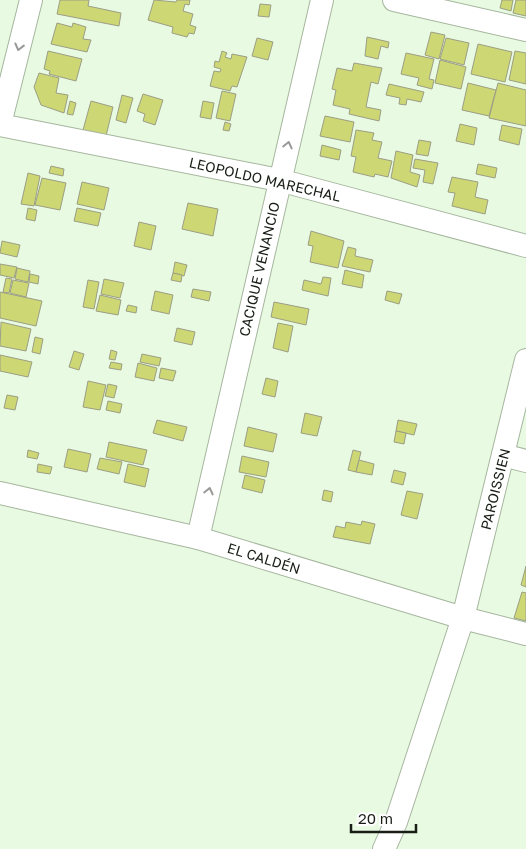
<svg xmlns="http://www.w3.org/2000/svg" width="526" height="849" viewBox="0 0 526 849" font-family="'Golos Text',sans-serif">
  <style>
    .building { fill: #cdd774; stroke: #9b9e85 }
    .lines { fill: none; stroke-linecap: round; stroke-linejoin: round }
    .street-casing { stroke: #a6b69f; stroke-width: 24 }
    .street { stroke: #fff; stroke-width: 22 }
    .oneway { stroke: #979a96 }
    .labels { text-anchor: middle; dominant-baseline: central; stroke-width: 5; stroke-linejoin: round; paint-order: stroke }
    .street-label { font-size: 14px; fill: #181e16; stroke: #fff }
  </style>
  <rect width="100%" height="100%" fill="#e9fae2"/>
  <!-- building -->
  <g class="building">
    <polygon points="60,0 89,0 88,6 121,13 119,26 57,14"/>
    <polygon points="154,0 176,2 177,0 190,0 189,5 185,4 183,11 193,14 190,25 196,27 194,34 189,33 187,37 172,33 173,27 148,20"/>
    <polygon points="502,0 513,0 511,11 500,8"/>
    <polygon points="516,0 526,0 526,16 513,13"/>
    <polygon points="260,4 271,5 269,17 258,16"/>
    <polygon points="57,23 72,27 73,23 86,27 83,39 91,40 87,52 51,44"/>
    <polygon points="431,32 445,35 439,59 425,55"/>
    <polygon points="367,37 389,42 388,48 381,46 378,59 365,56"/>
    <polygon points="257,38 273,42 268,60 252,56"/>
    <polygon points="446,38 469,43 464,65 440,59"/>
    <polygon points="478,44 512,52 505,82 471,74"/>
    <polygon points="48,51 82,59 76,81 49,74 50,71 44,69"/>
    <polygon points="222,51 227,53 225,57 231,59 232,54 247,57 237,87 232,86 230,91 210,86 214,71 220,72 221,69 214,67 215,61 219,62"/>
    <polygon points="515,51 526,53 526,84 509,80"/>
    <polygon points="406,53 434,59 429,79 434,80 432,89 417,85 419,78 401,74"/>
    <polygon points="440,60 466,67 461,89 435,83"/>
    <polygon points="354,63 382,68 378,84 371,82 366,107 381,110 379,121 349,114 350,109 333,105 336,90 332,89 337,68 352,71"/>
    <polygon points="39,73 59,78 56,93 68,95 64,113 41,105 34,87"/>
    <polygon points="468,83 496,90 489,116 462,110"/>
    <polygon points="498,83 526,90 526,126 489,118"/>
    <polygon points="389,84 424,92 421,102 407,99 406,105 399,104 400,98 386,95"/>
    <polygon points="222,91 236,94 230,121 216,118"/>
    <polygon points="143,94 163,100 155,125 143,121 145,114 137,111"/>
    <polygon points="122,95 133,98 126,123 116,120"/>
    <polygon points="70,101 76,103 73,115 67,114"/>
    <polygon points="91,101 113,107 106,136 83,130"/>
    <polygon points="203,101 214,103 211,119 200,117"/>
    <polygon points="325,116 354,122 350,142 320,136"/>
    <polygon points="225,122 231,124 229,131 223,130"/>
    <polygon points="460,124 477,128 474,145 456,141"/>
    <polygon points="502,125 522,129 519,145 499,140"/>
    <polygon points="356,130 374,133 372,140 382,142 378,158 392,161 388,177 375,174 374,177 353,172 356,157 351,156"/>
    <polygon points="419,140 431,142 428,156 416,154"/>
    <polygon points="322,145 341,150 339,160 320,156"/>
    <polygon points="396,151 413,155 410,172 420,175 417,187 391,178"/>
    <polygon points="415,159 438,163 433,184 423,182 425,170 413,168"/>
    <polygon points="478,164 497,168 495,178 476,174"/>
    <polygon points="51,166 64,169 63,176 49,173"/>
    <polygon points="28,173 40,176 34,206 21,204"/>
    <polygon points="452,177 478,182 475,197 488,200 485,214 452,206 455,193 448,192"/>
    <polygon points="42,178 66,183 60,210 35,205"/>
    <polygon points="82,182 109,188 104,210 77,204"/>
    <polygon points="188,203 218,209 213,236 182,229"/>
    <polygon points="28,208 37,210 35,221 26,219"/>
    <polygon points="77,208 101,213 98,226 74,221"/>
    <polygon points="139,222 156,226 151,250 134,246"/>
    <polygon points="311,231 344,241 338,268 310,262 313,246 308,245"/>
    <polygon points="2,241 20,245 17,257 0,253"/>
    <polygon points="348,247 356,249 355,256 373,260 370,272 342,266"/>
    <polygon points="175,262 187,265 184,276 173,273"/>
    <polygon points="0,264 17,267 14,278 0,275"/>
    <polygon points="17,268 30,271 28,282 15,279"/>
    <polygon points="345,270 364,275 362,288 342,284"/>
    <polygon points="173,273 182,275 181,282 171,280"/>
    <polygon points="30,274 39,276 38,284 29,282"/>
    <polygon points="323,277 331,278 328,296 302,290 304,280 321,284"/>
    <polygon points="6,278 12,279 9,293 3,292"/>
    <polygon points="104,279 124,283 120,298 101,294"/>
    <polygon points="13,280 29,283 26,297 10,293"/>
    <polygon points="88,280 99,282 94,309 83,307"/>
    <polygon points="193,289 211,292 209,301 191,297"/>
    <polygon points="155,291 173,295 169,314 151,310"/>
    <polygon points="387,291 402,294 399,304 385,300"/>
    <polygon points="0,292 42,301 36,326 0,318"/>
    <polygon points="100,295 121,300 118,315 96,311"/>
    <polygon points="274,302 309,309 306,325 271,317"/>
    <polygon points="128,305 137,307 136,313 126,311"/>
    <polygon points="1,322 31,329 26,351 0,346"/>
    <polygon points="278,323 293,326 288,352 273,348"/>
    <polygon points="177,328 195,332 192,345 174,341"/>
    <polygon points="35,337 43,339 40,354 32,352"/>
    <polygon points="111,350 117,352 115,360 109,359"/>
    <polygon points="74,351 84,354 79,370 69,367"/>
    <polygon points="142,354 161,358 159,366 140,362"/>
    <polygon points="0,355 32,362 28,377 0,371"/>
    <polygon points="111,362 122,364 121,370 109,368"/>
    <polygon points="138,363 157,368 154,381 135,377"/>
    <polygon points="161,368 176,371 173,381 159,378"/>
    <polygon points="266,378 278,381 275,397 262,394"/>
    <polygon points="88,381 106,385 100,410 83,407"/>
    <polygon points="108,384 117,386 114,398 105,396"/>
    <polygon points="7,395 18,397 15,410 4,408"/>
    <polygon points="108,401 122,404 120,413 106,410"/>
    <polygon points="305,413 322,417 317,436 301,433"/>
    <polygon points="157,420 187,427 183,441 153,433"/>
    <polygon points="398,420 417,424 414,435 396,431"/>
    <polygon points="248,427 277,434 273,452 244,446"/>
    <polygon points="396,431 406,433 404,444 394,442"/>
    <polygon points="109,442 147,450 143,465 106,457"/>
    <polygon points="68,449 91,454 87,472 64,467"/>
    <polygon points="28,450 39,453 37,459 27,457"/>
    <polygon points="353,450 361,452 356,472 348,470"/>
    <polygon points="242,456 269,462 266,477 239,472"/>
    <polygon points="100,458 122,462 119,474 97,469"/>
    <polygon points="359,460 374,464 372,475 356,472"/>
    <polygon points="38,464 52,467 50,474 37,472"/>
    <polygon points="128,464 149,469 145,487 124,482"/>
    <polygon points="394,470 406,473 403,485 391,482"/>
    <polygon points="245,475 265,480 262,493 242,488"/>
    <polygon points="324,490 333,492 331,502 322,500"/>
    <polygon points="407,491 423,494 417,519 401,515"/>
    <polygon points="362,521 375,524 370,544 333,537 336,526 345,528 346,522 361,525"/>
    <polygon points="526,566 526,587 521,585"/>
    <polygon points="522,592 526,593 526,621 514,618"/>
  </g>
  <g class="lines">
    <!-- street casing -->
    <g class="street-casing">
      <g id="street">
        <polyline points="394,0 526,30"/>
        <polyline points="0,124 31,0"/>
        <polyline points="0,125 279,180 526,246"/>
        <polyline points="503,455 526,461"/>
        <polyline points="0,493 198,538 463,618 526,634"/>
        <polyline points="198,538 322,0"/>
        <polyline points="384,849 396,822 463,618 526,360"/>
      </g>
    </g>
    <!-- street -->
    <use href="#street" class="street"/>
  </g>
  <!-- one-way arrows -->
  <defs><path id="oneway-chevron" d="M-2-3.5L2.5 0L-2 3.5" fill="none" stroke-width="1.6" stroke-linecap="round" stroke-linejoin="round" transform="scale(1.25)"/></defs>
  <g class="oneway">
    <use href="#oneway-chevron" transform="translate(19 47) rotate(104)"/>
    <use href="#oneway-chevron" transform="translate(288 145) rotate(-77)"/>
    <use href="#oneway-chevron" transform="translate(209 491) rotate(-77)"/>
  </g>
  <g class="labels">
    <!-- street labels -->
    <g class="street-label">
      <text transform="translate(265 179) rotate(13)">LEOPOLDO MARECHAL</text>
      <text transform="translate(259 269) rotate(-77)">CACIQUE VENANCIO</text>
      <text transform="translate(495 489) rotate(-76)">PAROISSIEN</text>
      <text transform="translate(264 558) rotate(17)">EL CALDÉN</text>
    </g>
  </g>
  <!-- scale -->
  <path d="M351 824v8h65v-8" fill="none" stroke="#181e16" stroke-width="2.5"/>
  <text x="358" y="824" font-size="15" fill="#181e16" stroke="#ffffff" stroke-width="4" paint-order="stroke">20 m</text>
</svg>
